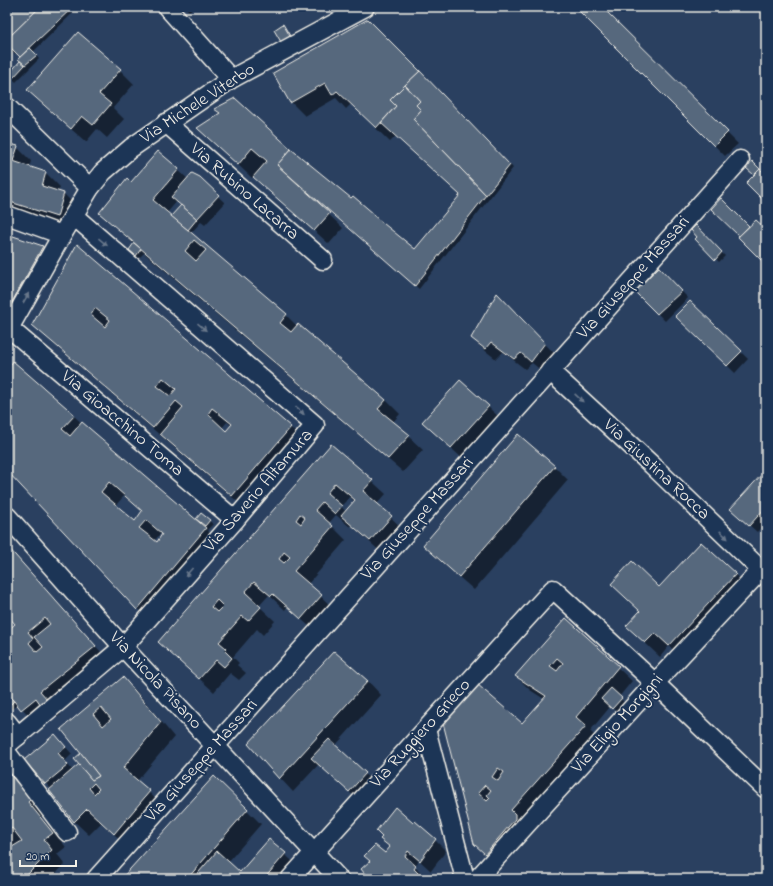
<svg xmlns="http://www.w3.org/2000/svg" width="773" height="886" viewBox="0 0 773 886" font-family="'Indie Flower',sans-serif">
  <style>
    .shadow { fill: #0007; fill-rule: evenodd }
    .building { fill: #56677d; stroke: #f4f1e8; fill-rule: evenodd }
    .lines { fill: none; stroke-linecap: round; stroke-linejoin: round }
    .minor-casing { stroke: #f4f1e8; stroke-width: 21 }
    .minor { stroke: #1d3557; stroke-width: 18 }
    .oneway { fill: #68778a }
    .labels { text-anchor: middle; dominant-baseline: central; stroke-width: 4; stroke-linejoin: round; paint-order: stroke }
    .street-label { font-size: 18px; fill: #f4f1e8; stroke: #1d3557 }
  </style>
  <rect width="100%" height="100%" fill="#2a4060"/>
  <filter id="ink" filterUnits="userSpaceOnUse"><feTurbulence type="fractalNoise" baseFrequency=".025" numOctaves="2"/><feDisplacementMap in="SourceGraphic" scale="8" xChannelSelector="R" yChannelSelector="G"/><feConvolveMatrix kernelMatrix="1 2 1 2 8 2 1 2 1" color-interpolation-filters="sRGB"/></filter>
  <g filter="url(#ink)">
    <!-- shadow -->
    <g class="shadow">
      <polygon points="7,7 79,7 33,52 39,59 16,82 9,75 21,61 21,57 18,54 7,52"/>
      <polygon points="185,7 195,7 189,11"/>
      <polygon points="576,7 601,7 738,144 725,156"/>
      <polygon points="120,70 134,84 113,108 124,119 107,138 97,129 86,142 42,104 28,90"/>
      <polygon points="274,74 433,85 513,168 419,289 306,190 305,192 343,228 329,244 254,176 252,178 199,128 220,114 216,110 290,150 352,199 353,197 415,251 462,195 396,136 390,142 351,104 346,109 336,98 305,116 291,102"/>
      <polygon points="7,136 13,142 12,145 17,147 31,161 29,168 46,173 60,187 58,192 64,194 78,208 71,230 16,213 7,204"/>
      <path d="M178,170L188,179L199,178L225,203L205,225L201,222L191,233L286,315L297,326L386,400L400,414L393,422L423,450L403,472L144,253L139,258L133,253L135,245L100,213L131,183ZM177,201L182,205L172,217L167,213Z"/>
      <polygon points="696,227 725,256 719,262 697,239 699,237"/>
      <polygon points="7,235 42,247 56,261 7,335"/>
      <path d="M77,246L290,427L304,441L246,509L48,339L33,325ZM227,422L232,426L226,432L222,428Z"/>
      <polygon points="659,268 688,298 665,321 635,291"/>
      <polygon points="497,295 555,354 542,371 532,363 525,369 503,352 496,359 483,349 472,338"/>
      <polygon points="690,302 748,359 735,373 677,316"/>
      <path d="M7,374L74,416L85,426L196,520L201,514L213,524L207,530L220,543L152,623L7,470ZM124,496L143,512L135,522L116,505ZM161,533L163,535L157,544L154,541Z"/>
      <polygon points="488,407 499,417 462,458 434,433"/>
      <path d="M332,445L386,494L377,504L405,531L384,555L351,525L350,527L336,515L329,523L346,540L308,584L335,610L316,632L287,607L285,610L269,595L259,606L275,621L263,635L257,629L233,657L239,663L237,665L246,673L239,680L230,673L214,692L159,642ZM350,497L355,502L346,512L341,506Z"/>
      <polygon points="554,466 568,480 474,590 438,559 424,545"/>
      <polygon points="766,475 766,522 757,532 739,516"/>
      <polygon points="7,546 109,661 53,706 61,715 56,718 49,712 36,723 18,704 12,709 7,704 7,695 9,693 7,691 7,626 10,629 16,625 7,613"/>
      <polygon points="735,574 749,588 683,659 669,646 660,657 642,640 660,588"/>
      <polygon points="566,619 632,681 619,697 624,702 616,711 610,707 590,731 599,740 489,858 475,844 444,724 522,725 544,699 530,690 516,676"/>
      <polygon points="123,678 137,692 174,737 137,781 163,806 129,847 101,823 89,835 75,822 51,789 25,760 55,735 72,754 65,761 73,771 80,764 82,753 63,729"/>
      <polygon points="368,681 381,695 335,746 372,781 356,798 319,764 293,792 280,778"/>
      <polygon points="8,773 22,787 44,814 41,817 66,847 57,854 65,864 51,879 7,879 7,774"/>
      <polygon points="214,777 261,824 228,862 240,873 269,840 300,868 290,879 122,879"/>
      <polygon points="413,824 435,840 446,851 431,871 419,860 415,867 426,878 425,879 371,879 362,869 386,855 391,849 382,839"/>
    </g>
    <!-- building -->
    <g class="building">
      <polygon points="7,7 40,7 7,39"/>
      <polygon points="40,7 73,7 20,57 7,44 7,39"/>
      <polygon points="575,7 602,7 728,132 714,146"/>
      <polygon points="368,19 420,71 390,100 396,106 376,128 337,91 332,95 325,83 290,103 273,73"/>
      <polygon points="283,24 290,36 281,42 274,30"/>
      <polygon points="78,32 121,69 99,94 111,104 93,125 82,116 71,129 27,90"/>
      <polygon points="30,48 37,55 25,65 18,59"/>
      <polygon points="20,61 25,65 12,79 8,75"/>
      <polygon points="420,71 510,165 486,195 413,119 421,110 416,105 420,101 405,85"/>
      <polygon points="405,85 420,101 416,105 421,110 413,119 486,195 415,286 277,165 291,149 351,198 353,196 374,214 373,215 415,249 460,195 381,123 396,106 390,100"/>
      <polygon points="235,98 291,149 277,165 330,213 314,231 253,177 267,161 252,148 238,165 197,128 220,113 214,109"/>
      <polygon points="7,143 18,146 13,161 46,172 42,186 64,193 57,217 7,201"/>
      <path d="M158,151L179,169L153,200L287,314L280,323L291,332L298,324L386,400L378,409L410,435L388,459L99,213L127,178L131,182ZM194,240L206,250L196,261L185,251Z"/>
      <polygon points="752,161 760,169 754,175 746,168"/>
      <polygon points="760,169 766,175 766,203 746,183"/>
      <polygon points="192,173 200,177 219,195 197,219 171,197"/>
      <polygon points="721,198 749,226 739,236 711,209"/>
      <polygon points="181,205 197,219 188,230 171,216"/>
      <polygon points="756,220 766,229 766,265 738,237"/>
      <polygon points="696,225 722,252 715,260 695,239 697,237 691,230"/>
      <polygon points="7,234 43,246 12,302 7,300"/>
      <polygon points="134,243 141,249 136,256 129,250"/>
      <path d="M77,244L291,427L232,496L160,434L183,407L176,401L153,428L32,325ZM95,308L110,320L105,327L91,315ZM163,378L176,389L170,396L157,386ZM212,408L232,424L226,431L208,414Z"/>
      <polygon points="659,267 682,291 657,314 634,291"/>
      <polygon points="497,293 545,343 531,362 521,353 514,359 491,342 485,349 471,338"/>
      <polygon points="690,301 742,351 727,366 675,316"/>
      <path d="M13,361L75,415L62,429L70,436L82,422L206,528L137,610L7,471V372ZM109,482L142,511L135,521L101,492ZM146,520L162,534L157,542L139,528Z"/>
      <polygon points="460,380 489,406 451,448 422,422"/>
      <polygon points="518,434 555,466 459,577 423,545"/>
      <path d="M331,444L373,480L363,491L392,516L370,541L341,516L355,500L335,483L327,493L342,506L335,514L322,502L315,510L333,526L294,571L322,595L301,619L273,594L271,596L254,582L245,592L261,607L248,621L242,616L219,642L226,648L224,650L232,658L224,667L216,660L199,679L158,642ZM300,514L305,518L301,524L296,520ZM284,552L290,557L284,563L279,559ZM217,600L223,606L217,612L211,607Z"/>
      <polygon points="764,472 766,473 766,507 749,526 730,509"/>
      <polygon points="201,513 210,520 205,526 196,519"/>
      <polygon points="701,542 736,574 669,646 655,633 645,643 626,626 640,611 611,584 632,561 659,587"/>
      <path d="M7,546L96,646L40,691L48,700L41,705L36,698L21,710L7,692V631L15,624L7,615V590L9,588L7,586ZM45,618L50,624L34,637L43,647L37,652L29,643L33,638L28,632Z"/>
      <path d="M566,618L619,666L576,717L586,726L511,810L515,814V819L485,854L474,844L443,723L477,684L522,723L546,696L515,676ZM557,658L563,663L557,671L550,666ZM498,768L504,772L498,781L492,777ZM485,785L491,790L487,795L490,798L487,801L478,793Z"/>
      <polygon points="334,651 368,681 279,779 248,744"/>
      <path d="M123,677L161,722L123,768L150,791L114,834L87,809L74,822L49,790L79,764L92,780L99,776L61,729ZM101,707L111,719L103,726L93,714ZM94,783L99,789L94,794L89,788Z"/>
      <polygon points="611,688 622,698 612,709 601,699"/>
      <polygon points="8,693 14,701 8,707 7,706"/>
      <polygon points="55,734 66,747 58,753 68,765 45,784 24,760"/>
      <polygon points="329,739 366,773 349,792 311,758"/>
      <polygon points="81,753 99,776 92,780 74,759"/>
      <polygon points="8,772 31,799 28,802 53,833 44,840 52,850 23,879 7,879 7,850 22,841 12,828 7,831 7,773"/>
      <polygon points="214,776 248,809 187,879 121,879"/>
      <polygon points="395,807 413,823 415,821 436,839 420,861 408,851 405,856 416,866 414,869 421,876 418,879 377,879 372,874 368,878 361,869 370,861 364,856 375,845 385,853 390,847 380,839 382,837 376,831"/>
      <polygon points="269,839 286,853 264,879 193,879 217,851 240,872"/>
    </g>
    <g class="lines">
      <!-- minor casing -->
      <g class="minor-casing">
        <g id="minor">
          <polyline points="167,7 231,79"/>
          <polyline points="7,107 90,188"/>
          <polyline points="166,123 323,260"/>
          <polyline points="7,215 62,235"/>
          <polyline points="9,328 235,520"/>
          <polyline points="7,332 62,235 90,188 103,172 131,148 231,79 365,7"/>
          <polyline points="7,516 123,647 339,879"/>
          <polyline points="7,722 18,736"/>
          <polyline points="426,729 465,879"/>
          <polyline points="7,745 123,647 235,520 315,425 74,216"/>
          <polyline points="7,753 67,832"/>
          <polyline points="96,879 740,160"/>
          <polyline points="290,879 553,589 655,683 766,789"/>
          <polyline points="477,879 655,683 761,570 652,465 550,371"/>
        </g>
      </g>
      <!-- minor -->
      <use href="#minor" class="minor"/>
    </g>
    <!-- one-way arrows -->
    <defs><path id="oneway-solid" d="M-6-.8H1V-3.2L6.5 0L1 3.2V.8H-6Z"/></defs>
    <g class="oneway">
      <use href="#oneway-solid" transform="translate(103 242) rotate(41)"/>
      <use href="#oneway-solid" transform="translate(26 298) rotate(-60)"/>
      <use href="#oneway-solid" transform="translate(202 327) rotate(41)"/>
      <use href="#oneway-solid" transform="translate(579 398) rotate(43)"/>
      <use href="#oneway-solid" transform="translate(300 411) rotate(41)"/>
      <use href="#oneway-solid" transform="translate(724 535) rotate(44)"/>
      <use href="#oneway-solid" transform="translate(189 572) rotate(131)"/>
    </g>
  </g>
  <g class="labels">
    <!-- street labels -->
    <g class="street-label">
      <text transform="translate(198 104) rotate(-33)">Via Michele Viterbo</text>
      <text transform="translate(244 192) rotate(41)">Via Rubino Lacarra</text>
      <text transform="translate(634 278) rotate(-48)">Via Giuseppe Massari</text>
      <text transform="translate(122 424) rotate(40)">Via Gioacchino Toma</text>
      <text transform="translate(656 470) rotate(43)">Via Giustina Rocca</text>
      <text transform="translate(259 491) rotate(-49)">Via Saverio Altamura</text>
      <text transform="translate(418 519) rotate(-48)">Via Giuseppe Massari</text>
      <text transform="translate(155 681) rotate(47)">Via Nicola Pisano</text>
      <text transform="translate(618 724) rotate(-48)">Via Eligio Morgigni</text>
      <text transform="translate(421 734) rotate(-48)">Via Ruggiero Grieco</text>
      <text transform="translate(202 761) rotate(-48)">Via Giuseppe Massari</text>
    </g>
  </g>
  <!-- margin -->
  <rect width="773" height="886" fill="none" stroke="#1d3557" stroke-width="24"/>
  <rect x="12" y="12" width="749" height="862" fill="none" stroke="#f4f1e8" stroke-width="1.5" filter="url(#ink)"/>
  <!-- scale -->
  <path d="M20 860v6h56v-6" fill="none" stroke="#f4f1e8" stroke-width="2"/>
  <text x="26" y="860" font-size="12" fill="#f4f1e8" stroke="#1d3557" stroke-width="3" paint-order="stroke">20 m</text>
</svg>
